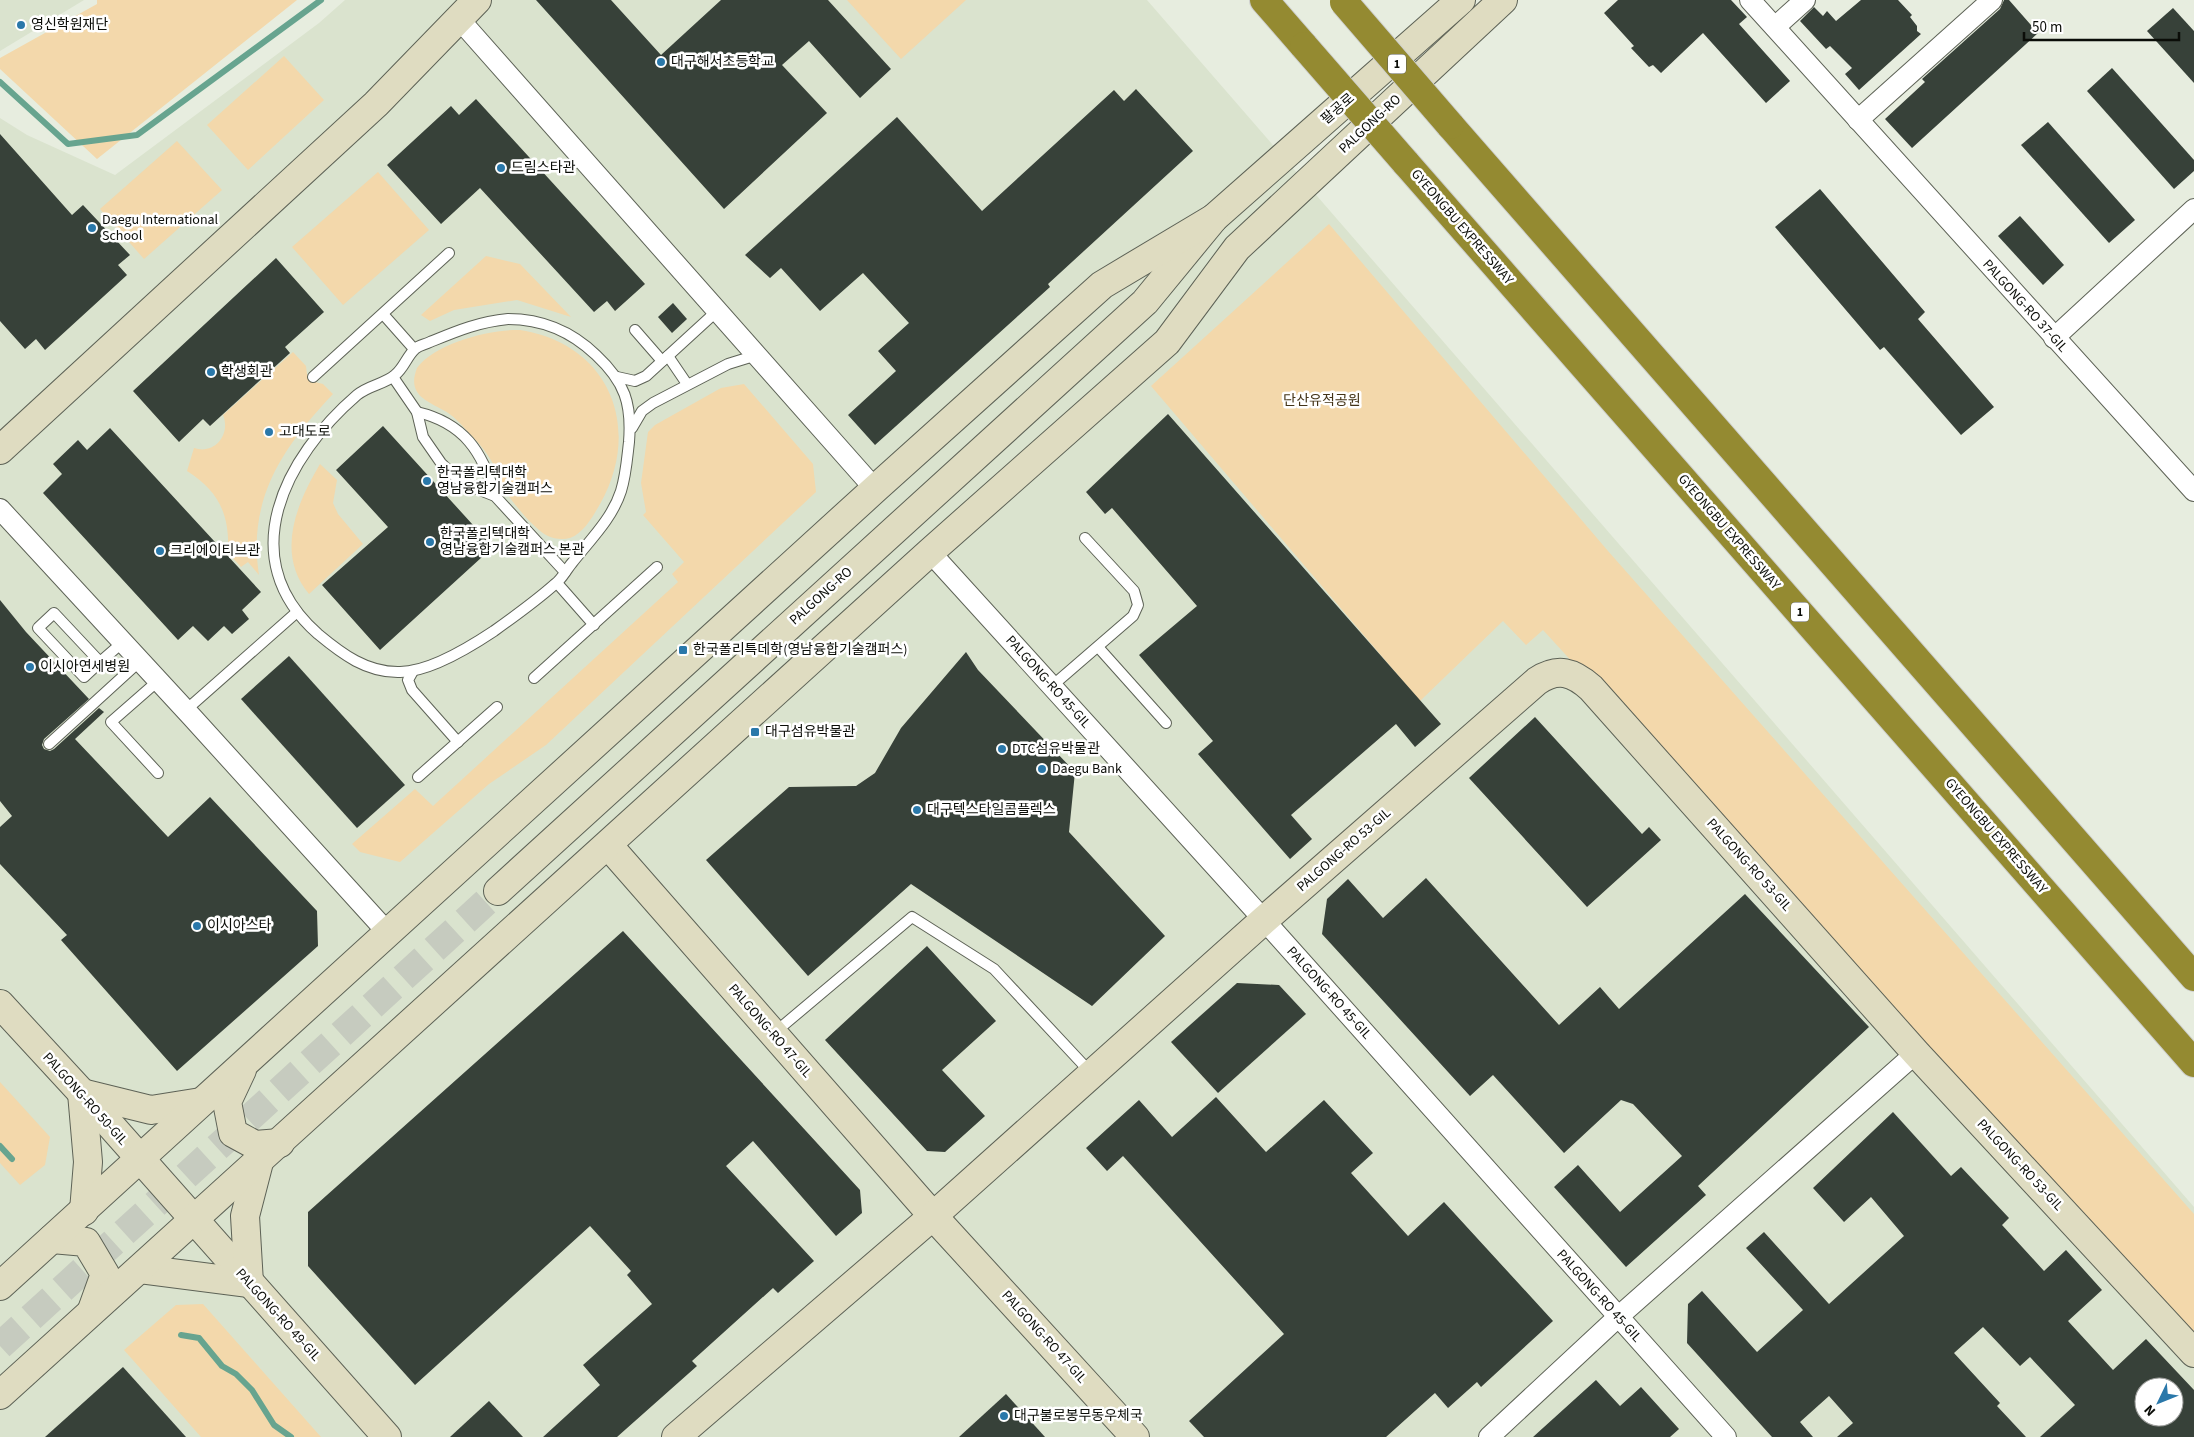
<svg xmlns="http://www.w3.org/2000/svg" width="2194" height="1437" viewBox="0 0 2194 1437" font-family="'Source Sans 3','Noto Sans KR',sans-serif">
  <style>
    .built { fill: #dae3ce; fill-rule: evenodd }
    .green { fill: #f3d8ab }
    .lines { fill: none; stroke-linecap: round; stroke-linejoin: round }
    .stream { stroke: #67a48f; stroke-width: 6 }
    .building { fill: #374139; fill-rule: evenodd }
    .secondary-tunnel { stroke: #c6cbbf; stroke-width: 28; stroke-dasharray: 28 14; stroke-linecap: butt }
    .lane-casing { stroke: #5d6256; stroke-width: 12 }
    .street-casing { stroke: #5d6256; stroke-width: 22 }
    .secondary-casing { stroke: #5d6256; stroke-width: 30 }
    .highway-casing { stroke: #cecfce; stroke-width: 30 }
    .lane { stroke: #fff; stroke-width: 10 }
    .street { stroke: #fff; stroke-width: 20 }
    .secondary { stroke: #dfdcc1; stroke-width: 28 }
    .highway { stroke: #948a31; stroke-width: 28 }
    .highway-bridge-casing { stroke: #cecfce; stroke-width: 30; stroke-linecap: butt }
    .highway-bridge { stroke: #948a31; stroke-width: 28 }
    .poi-dot { fill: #2a78aa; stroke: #fff; stroke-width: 2 }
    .labels { text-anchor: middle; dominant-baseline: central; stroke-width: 5; stroke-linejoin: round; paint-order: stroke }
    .shield { fill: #fff; stroke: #545652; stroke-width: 1 }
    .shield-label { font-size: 12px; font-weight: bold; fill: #0b0d08 }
    .poi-label { font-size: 14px; fill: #0b0d08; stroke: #fff; text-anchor: start }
    .street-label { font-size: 14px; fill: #0b0d08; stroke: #fff }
    .park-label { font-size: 14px; fill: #433317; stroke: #fff }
  </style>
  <rect width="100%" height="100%" fill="#e7eddf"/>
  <!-- built -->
  <g class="built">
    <polygon points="0,0 84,0 0,51"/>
    <path d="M345,0H1147L2194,1207V1437H0V118L27,135L115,175L319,23ZM2144,1387H2174V1417H2144Z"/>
  </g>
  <!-- green -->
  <g class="green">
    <polygon points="97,0 297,0 97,159 0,69 0,58 97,4"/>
    <polygon points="847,0 966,0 901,59"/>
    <polygon points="284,56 324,100 248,170 207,125"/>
    <polygon points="177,141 222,190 144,259 100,209"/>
    <polygon points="378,172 429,230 343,305 292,247"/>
    <polygon points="1329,224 1608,551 2194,1214 2194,1340 1543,630 1526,645 1503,621 1420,701 1151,386"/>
    <polygon points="486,256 520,264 571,317 517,300 454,310 430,321 421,315"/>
    <path d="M520,330C610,344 643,428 600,504C593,516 584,533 570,538C563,540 554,539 548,536C533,529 508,497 500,483C497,476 497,468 492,462C486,451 477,441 468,432C461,424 453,415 443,410C425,400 407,394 417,368C435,343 491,329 520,330Z"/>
    <path d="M293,352L306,366L307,374L315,382L323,384L333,394C283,447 247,499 259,575L248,562L241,567L228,553C230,515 219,491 187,471L194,448C215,455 231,434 223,415Z"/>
    <polygon points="744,384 813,464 816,492 546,745 489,784 400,862 360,852 352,844 415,789 433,806 678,582 672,574 684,562 643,515 646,512 641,483 648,432 655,425 721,388"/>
    <path d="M320,464L337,480L333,503L338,514L363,544L309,594C275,553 297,503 320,464Z"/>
    <polygon points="0,1082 50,1137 45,1165 20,1185 0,1163"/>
    <polygon points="203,1304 321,1437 201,1437 124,1350 176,1305"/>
  </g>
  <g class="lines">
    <!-- stream -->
    <g class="stream">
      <polyline points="0,82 68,144 137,135 321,0"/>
      <polyline points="0,1146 12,1159"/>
      <polyline points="181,1335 199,1338 222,1366 236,1374 252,1390 274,1425 291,1437"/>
    </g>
  </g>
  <!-- building -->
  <g class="building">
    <polygon points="536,0 611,0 661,55 721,0 828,0 891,69 860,98 809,41 782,65 827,113 724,209"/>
    <polygon points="1618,0 1731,0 1747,17 1739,24 1790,81 1766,103 1703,33 1661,73 1653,65 1649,67 1631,48 1634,46 1604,13"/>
    <polygon points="1861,0 1898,0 1912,15 1910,17 1917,26 1917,31 1921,34 1859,90 1845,74 1852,68 1830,46 1826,49 1800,21 1814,7 1823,16 1827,11 1836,21"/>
    <polygon points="2004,0 2009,0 2038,33 1912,148 1885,119 1925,82 1922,79 2000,9"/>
    <polygon points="2173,8 2194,31 2194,83 2147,31"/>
    <polygon points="2112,68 2194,160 2194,171 2174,189 2087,91"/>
    <polygon points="1136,89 1193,151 1048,284 1050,287 875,445 848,415 896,371 878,351 909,323 863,273 820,311 781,268 770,278 745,255 897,117 982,211 1114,90 1124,101"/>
    <polygon points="476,99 645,284 615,311 607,301 594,312 480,188 441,224 387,165 451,106 459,115"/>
    <polygon points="2048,122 2135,220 2109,243 2021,145"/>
    <polygon points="0,134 72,215 83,205 130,255 118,265 127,275 45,350 36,339 25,349 0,321"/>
    <polygon points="1820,189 1925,312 1918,319 1994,407 1961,435 1884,347 1880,350 1775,227"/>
    <polygon points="2020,216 2064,265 2043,285 1998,236"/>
    <polygon points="276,258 324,312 285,347 290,353 210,426 203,419 179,442 133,391"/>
    <polygon points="673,303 687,319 672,333 658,317"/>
    <polygon points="1168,414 1441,724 1415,747 1396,724 1291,815 1312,839 1290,859 1198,754 1213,741 1139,655 1197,606 1112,508 1105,514 1086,492"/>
    <polygon points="383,426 493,547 380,650 322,585 388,527 336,470"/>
    <polygon points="110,428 261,592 242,610 249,619 232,634 224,626 208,641 193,626 178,640 43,493 62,474 53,464 78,440 87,450"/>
    <polygon points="0,600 26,632 89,699 44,739 42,745 44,749 50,751 54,749 99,708 104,712 75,739 168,837 210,797 317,911 318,946 177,1071 61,940 67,935 0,864 0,827 12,816 0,801"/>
    <polygon points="966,652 978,670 1075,772 1069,832 1165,936 1092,1006 911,884 808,976 706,860 789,787 856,786 875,773 901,728"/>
    <polygon points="289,656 405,785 357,828 241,699"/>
    <polygon points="1535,717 1642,834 1649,827 1661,840 1587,907 1469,778"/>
    <polygon points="1426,878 1559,1025 1600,987 1619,1009 1745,894 1869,1027 1698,1186 1706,1195 1626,1267 1554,1187 1578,1165 1620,1212 1682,1156 1633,1104 1621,1100 1564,1153 1493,1075 1470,1096 1322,934 1327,899 1348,879 1383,918"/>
    <polygon points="623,931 860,1190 862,1213 836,1236 753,1141 726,1166 814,1261 778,1293 773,1288 692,1361 697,1366 617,1437 543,1437 600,1385 583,1365 652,1304 627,1275 631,1271 590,1226 415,1385 308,1266 308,1212"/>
    <polygon points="927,946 996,1021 942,1070 985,1116 945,1152 927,1151 825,1040"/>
    <polygon points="1237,983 1279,985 1306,1014 1218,1093 1171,1042"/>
    <polygon points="1216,1097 1266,1152 1324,1100 1373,1153 1351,1173 1408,1236 1444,1202 1553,1321 1481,1387 1477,1382 1448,1408 1435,1393 1386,1437 1204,1437 1189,1421 1284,1334 1123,1156 1107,1171 1086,1148 1139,1100 1172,1137"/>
    <path d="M1893,1112L1951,1176L1961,1167L2009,1218L2002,1225L2044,1271L2066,1250L2102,1290L2068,1321L2113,1370L2146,1339L2194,1390V1437H2040L2075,1405L2030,1357L2020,1366L1983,1327L1954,1353L2000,1403L1997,1406L2026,1437H1837L1853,1423L1829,1396L1800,1422L1813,1437H1772L1687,1343L1688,1304L1702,1291L1757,1352L1803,1310L1746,1248L1764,1232L1829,1304L1904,1236L1871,1197L1844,1222L1813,1188ZM2144,1387H2174V1417H2144Z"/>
    <polygon points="123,1367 186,1437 45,1437"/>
    <polygon points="1596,1380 1620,1406 1641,1387 1679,1429 1670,1437 1533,1437"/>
    <polygon points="1006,1394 1045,1437 959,1437"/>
    <polygon points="489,1401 523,1437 450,1437"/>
  </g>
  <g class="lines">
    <!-- secondary-tunnel -->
    <polyline class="secondary-tunnel" points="0,1346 498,891"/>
    <!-- lane casing -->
    <g class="lane-casing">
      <g id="lane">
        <polyline points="383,314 414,349"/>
        <path d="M508,319C542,319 571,331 596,355C625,382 632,404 629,442C627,459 626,475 621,491C612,519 590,540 572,563C566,570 562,579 555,584C536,601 515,616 494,631C470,647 430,672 400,672C367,673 342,654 318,634C232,558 285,457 357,395C369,385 385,384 395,375C404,368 407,356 415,349C419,345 424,345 430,342C457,331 478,322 508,319Z"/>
        <polyline points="635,330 662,361"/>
        <polyline points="668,356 687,384"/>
        <polyline points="313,377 449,253"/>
        <polyline points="393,377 417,412 423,437 441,463 462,483 495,496 565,572"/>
        <polyline points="617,377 635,381 646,376 717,311"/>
        <path d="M417,412C464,423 483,452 495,496"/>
        <polyline points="632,428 642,411 653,403 728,364 757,355"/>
        <polyline points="557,583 594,625"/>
        <polyline points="1098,647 1166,723"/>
        <polyline points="100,662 84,677 38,628 54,613 100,662 123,642"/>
        <polyline points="413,671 408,680 412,690 458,742"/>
        <polyline points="534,678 657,567"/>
        <polyline points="1052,686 1133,616 1138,605 1134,591 1085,538"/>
        <polyline points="186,710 297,612"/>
        <polyline points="49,744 140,661"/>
        <polyline points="158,773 111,722 159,680"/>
        <polyline points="418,777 497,707"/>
        <polyline points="773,1034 912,917 994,969 1091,1073"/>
      </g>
    </g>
    <!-- street casing -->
    <g class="street-casing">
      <g id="street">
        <polyline points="1750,0 2194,491"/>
        <polyline points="459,19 875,489"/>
        <polyline points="1775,27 1805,0"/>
        <polyline points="1858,120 1992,0"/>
        <polyline points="2054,338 2194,209"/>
        <polyline points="0,509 191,716 388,933"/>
        <polyline points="930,552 1264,920 1726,1437"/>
        <polyline points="1489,1437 1618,1317 1916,1053"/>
      </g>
    </g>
    <!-- secondary casing -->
    <g class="secondary-casing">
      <g id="secondary">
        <polyline points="0,450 376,104 477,0"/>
        <polyline points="608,845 933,1216 1135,1437"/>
        <polyline points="498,891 1145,302 1214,218 1461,0"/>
        <polyline points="0,1004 82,1093 387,1437"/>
        <polyline points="242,1070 227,1102 233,1133 255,1145 280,1143"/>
        <polyline points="84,1211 88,1162 82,1093 151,1110 201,1102"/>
        <polyline points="52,1239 86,1242 105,1274 92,1310"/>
        <polyline points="140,1269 249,1283 245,1216 259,1162"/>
        <polyline points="0,1286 875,489 1102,285 1214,218"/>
        <polyline points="0,1395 930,552 1167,342 1237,248 1503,0"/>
        <path d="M676,1437L933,1216L1264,920L1537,681C1558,667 1573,672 1591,688L1916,1053L2194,1353"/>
      </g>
    </g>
    <!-- highway casing -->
    <g class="highway-casing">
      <g id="highway">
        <polyline points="1264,0 1304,46"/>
        <polyline points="1450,125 2194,977"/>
        <polyline points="1405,162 2194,1063"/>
      </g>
    </g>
    <!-- lane -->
    <use href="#lane" class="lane"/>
    <!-- street -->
    <use href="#street" class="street"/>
    <!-- secondary -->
    <use href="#secondary" class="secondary"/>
    <!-- highway -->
    <use href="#highway" class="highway"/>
    <!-- highway-bridge casing -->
    <g class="highway-bridge-casing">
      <g id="highway-bridge">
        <polyline points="1344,2 1450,125"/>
        <polyline points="1304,46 1405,162"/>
      </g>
    </g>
    <!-- highway-bridge -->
    <use href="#highway-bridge" class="highway-bridge"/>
  </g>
  <!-- markers -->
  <g class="poi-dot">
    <circle cx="21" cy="25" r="5"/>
    <circle cx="661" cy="62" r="5"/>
    <circle cx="501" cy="168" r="5"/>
    <circle cx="92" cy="228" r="5"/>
    <circle cx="211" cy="372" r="5"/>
    <circle cx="269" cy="432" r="5"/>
    <circle cx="427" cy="481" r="5"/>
    <circle cx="430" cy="542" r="5"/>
    <circle cx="160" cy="551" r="5"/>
    <rect x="678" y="645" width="10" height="10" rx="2.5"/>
    <circle cx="30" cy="667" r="5"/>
    <rect x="750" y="727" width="10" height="10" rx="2.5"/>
    <circle cx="1002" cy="749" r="5"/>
    <circle cx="1042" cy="769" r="5"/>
    <circle cx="917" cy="810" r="5"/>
    <circle cx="197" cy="926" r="5"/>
    <circle cx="1004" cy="1416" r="5"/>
  </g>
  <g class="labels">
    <!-- shield labels -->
    <g class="shield">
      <rect x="1388" y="54.5" width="18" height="19" rx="4"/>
      <rect x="1791" y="602.5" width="18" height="19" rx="4"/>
    </g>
    <g class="shield-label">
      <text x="1397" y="64">1</text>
      <text x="1800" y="612">1</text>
    </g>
    <!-- poi labels -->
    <g class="poi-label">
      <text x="31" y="25">영신학원재단</text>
      <text x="671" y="62">대구해서초등학교</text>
      <text x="511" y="168">드림스타관</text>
      <text x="102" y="220">Daegu International<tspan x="102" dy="16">School</tspan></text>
      <text x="221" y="372">학생회관</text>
      <text x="279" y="432">고대도로</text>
      <text x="437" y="473">한국폴리텍대학<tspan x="437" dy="16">영남융합기술캠퍼스</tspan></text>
      <text x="440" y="534">한국폴리텍대학<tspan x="440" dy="16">영남융합기술캠퍼스 본관</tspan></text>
      <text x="170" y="551">크리에이티브관</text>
      <text x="693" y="650">한국폴리특데학(영남융합기술캠퍼스)</text>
      <text x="40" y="667">이시아연세병원</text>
      <text x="765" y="732">대구섬유박물관</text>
      <text x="1012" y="749">DTC섬유박물관</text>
      <text x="1052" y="769">Daegu Bank</text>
      <text x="927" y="810">대구텍스타일콤플렉스</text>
      <text x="207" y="926">이시아스타</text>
      <text x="1014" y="1416">대구불로봉무동우체국</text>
    </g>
    <!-- street labels -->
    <g class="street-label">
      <text transform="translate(1338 109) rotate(-41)">팔공로</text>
      <text transform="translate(1370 124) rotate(-43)">PALGONG-RO</text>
      <text transform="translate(1462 227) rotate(49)">GYEONGBU EXPRESSWAY</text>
      <text transform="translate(2025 306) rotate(48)">PALGONG-RO 37-GIL</text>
      <text transform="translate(1729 532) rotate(49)">GYEONGBU EXPRESSWAY</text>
      <text transform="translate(821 596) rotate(-42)">PALGONG-RO</text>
      <text transform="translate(1048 682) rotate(48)">PALGONG-RO 45-GIL</text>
      <text transform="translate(1996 836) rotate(49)">GYEONGBU EXPRESSWAY</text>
      <text transform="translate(1344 850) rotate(-41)">PALGONG-RO 53-GIL</text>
      <text transform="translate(1749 865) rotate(48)">PALGONG-RO 53-GIL</text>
      <text transform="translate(1329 993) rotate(48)">PALGONG-RO 45-GIL</text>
      <text transform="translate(770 1031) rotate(49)">PALGONG-RO 47-GIL</text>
      <text transform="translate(85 1099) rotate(48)">PALGONG-RO 50-GIL</text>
      <text transform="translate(2020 1165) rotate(47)">PALGONG-RO 53-GIL</text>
      <text transform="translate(1599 1296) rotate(48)">PALGONG-RO 45-GIL</text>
      <text transform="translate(278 1315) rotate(48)">PALGONG-RO 49-GIL</text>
      <text transform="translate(1044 1337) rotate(48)">PALGONG-RO 47-GIL</text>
    </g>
    <!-- park labels -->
    <g class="park-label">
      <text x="1322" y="401">단산유적공원</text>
    </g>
  </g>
  <!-- north arrow -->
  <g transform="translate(2159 1402) rotate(227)"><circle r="24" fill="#ffffff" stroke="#9d9e9c"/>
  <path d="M0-4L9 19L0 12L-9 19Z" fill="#2a78aa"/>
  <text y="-8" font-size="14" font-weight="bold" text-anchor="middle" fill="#0b0d08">N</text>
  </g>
  <!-- scale -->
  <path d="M2024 32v8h155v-8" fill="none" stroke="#0b0d08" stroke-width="2.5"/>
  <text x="2032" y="32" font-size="15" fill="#0b0d08" stroke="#ffffff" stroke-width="4" paint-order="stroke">50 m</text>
</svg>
